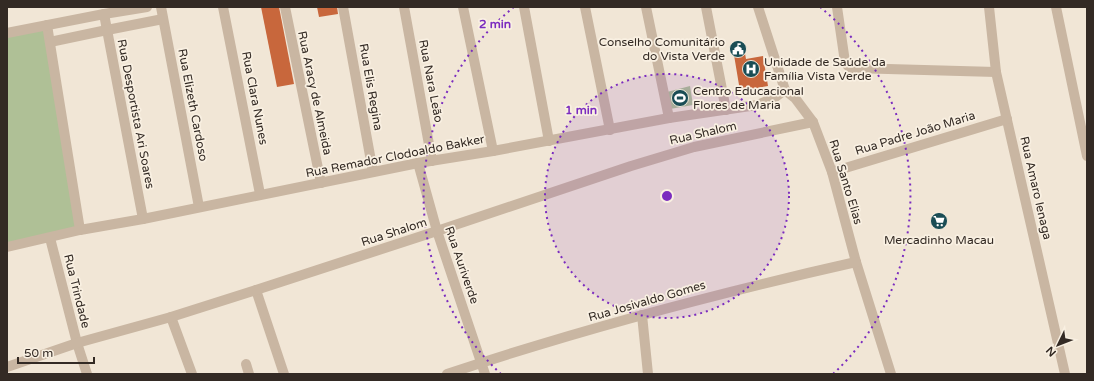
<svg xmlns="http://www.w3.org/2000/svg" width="1094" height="381" viewBox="0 0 1094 381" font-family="'Varela Round',sans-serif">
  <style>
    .green { fill: #afc096 }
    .building { fill: #c8673c }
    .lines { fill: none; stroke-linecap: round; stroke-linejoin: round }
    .minor { stroke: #c9b6a2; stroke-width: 10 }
    .ring { fill: none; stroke: #7b2cbf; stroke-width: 2; stroke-dasharray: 2 4 }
    .labels { text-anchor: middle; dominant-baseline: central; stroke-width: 3.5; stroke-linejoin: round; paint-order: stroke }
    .poi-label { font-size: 12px; fill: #332a24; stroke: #f9f0e2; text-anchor: start }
    .street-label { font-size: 12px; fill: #332a24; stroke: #f9f0e2 }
    .centre { fill: #7b2cbf; stroke: #f9f0e2; stroke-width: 2 }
    .ring-label { font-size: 12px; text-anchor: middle; font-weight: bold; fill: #7b2cbf; stroke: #f9f0e2; stroke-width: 3.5; stroke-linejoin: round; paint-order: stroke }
  </style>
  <rect width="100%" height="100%" fill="#f1e6d6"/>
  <!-- green -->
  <g class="green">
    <polygon points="47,29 80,230 7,247 7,35"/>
    <polygon points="690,86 693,105 670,109 667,92"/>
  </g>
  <!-- building -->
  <g class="building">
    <polygon points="261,7 279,7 294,84 277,87"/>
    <polygon points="317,7 337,7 338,14 319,17"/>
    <polygon points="743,43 746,59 763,56 768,86 740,91 734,55 733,55 731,45"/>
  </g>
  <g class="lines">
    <!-- minor -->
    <g class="minor">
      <polyline points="161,7 199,207"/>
      <polyline points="223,7 260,194"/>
      <polyline points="285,7 321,183"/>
      <polyline points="343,7 373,172"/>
      <polyline points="404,7 432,161"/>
      <polyline points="463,7 493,151"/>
      <polyline points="524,7 549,141"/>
      <polyline points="585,7 610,130"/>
      <polyline points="646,7 669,118"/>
      <polyline points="706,7 726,110"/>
      <polyline points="758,7 785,90 795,98 813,122 832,172 856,262 891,374"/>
      <polyline points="837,7 845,62 848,66 852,68 996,72"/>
      <polyline points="989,7 996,72 1065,374"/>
      <polyline points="1056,7 1087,156"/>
      <polyline points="104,14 143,219"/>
      <polyline points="47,25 80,230"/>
      <polyline points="7,33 104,14 147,7"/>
      <polyline points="50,42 107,30 163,19"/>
      <polyline points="418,163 437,231 485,374"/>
      <polyline points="832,172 1007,119"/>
      <polyline points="50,238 77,343 87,374"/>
      <polyline points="7,247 80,230 143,219 418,163 493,151 669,118 757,105 774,98 785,90"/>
      <polyline points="256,290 284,374"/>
      <polyline points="642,315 648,374"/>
      <polyline points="171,317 192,374"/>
      <polyline points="246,364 249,374"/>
      <polyline points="7,367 77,343 171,317 256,290 437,231 631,166 694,147 813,122"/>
      <path d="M447,374C582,329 718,293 856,262"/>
    </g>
  </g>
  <!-- distance rings -->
  <circle cx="667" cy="196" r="122" fill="#7b2cbf" fill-opacity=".12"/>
  <g class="ring">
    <circle cx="667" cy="196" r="122"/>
    <path d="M501 374A243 243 0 0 1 514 7M820 7A243 243 0 0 1 833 374"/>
  </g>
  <!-- icons -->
  <defs>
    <g id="civic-disc" transform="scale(0.9)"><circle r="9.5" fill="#1a4d55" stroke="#f9f0e2"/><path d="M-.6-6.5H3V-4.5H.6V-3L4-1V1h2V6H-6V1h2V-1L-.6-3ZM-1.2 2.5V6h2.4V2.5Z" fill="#fff"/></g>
    <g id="hospital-disc" transform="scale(0.9)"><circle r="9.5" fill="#1a4d55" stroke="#f9f0e2"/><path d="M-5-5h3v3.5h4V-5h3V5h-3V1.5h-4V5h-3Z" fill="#fff"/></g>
    <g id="stadium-disc" transform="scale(0.9)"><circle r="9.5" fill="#1a4d55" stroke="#f9f0e2"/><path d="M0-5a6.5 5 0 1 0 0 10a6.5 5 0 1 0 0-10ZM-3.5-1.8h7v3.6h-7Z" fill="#fff"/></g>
    <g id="supermarket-disc" transform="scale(0.9)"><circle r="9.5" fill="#1a4d55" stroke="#f9f0e2"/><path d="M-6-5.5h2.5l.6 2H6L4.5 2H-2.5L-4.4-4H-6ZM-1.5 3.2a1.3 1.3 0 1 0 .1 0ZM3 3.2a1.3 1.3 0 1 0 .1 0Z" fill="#fff"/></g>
  </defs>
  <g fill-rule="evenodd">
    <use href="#civic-disc" x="738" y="49"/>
    <use href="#hospital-disc" x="751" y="69"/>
    <use href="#stadium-disc" x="680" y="98"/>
    <use href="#supermarket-disc" x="939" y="221"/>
  </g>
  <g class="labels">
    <!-- poi labels -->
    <g class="poi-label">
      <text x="725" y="42" text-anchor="end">Conselho Comunitário<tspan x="725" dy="14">do Vista Verde</tspan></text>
      <text x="764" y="62">Unidade de Saúde da<tspan x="764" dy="14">Família Vista Verde</tspan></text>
      <text x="693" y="91">Centro Educacional<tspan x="693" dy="14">Flores de Maria</tspan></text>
      <text x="939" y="240" text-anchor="middle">Mercadinho Macau</text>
    </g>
    <!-- street labels -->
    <g class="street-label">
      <text transform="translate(431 81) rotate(79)">Rua Nara Leão</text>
      <text transform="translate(371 87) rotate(80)">Rua Elis Regina</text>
      <text transform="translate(315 93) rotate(78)">Rua Aracy de Almeida</text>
      <text transform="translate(255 98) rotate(79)">Rua Clara Nunes</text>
      <text transform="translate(193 105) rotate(79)">Rua Elizeth Cardoso</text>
      <text transform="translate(136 114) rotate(79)">Rua Desportista Ari Soares</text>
      <text transform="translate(703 133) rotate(-13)">Rua Shalom</text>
      <text transform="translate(915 133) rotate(-17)">Rua Padre João Maria</text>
      <text transform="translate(395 156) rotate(-11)">Rua Remador Clodoaldo Bakker</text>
      <text transform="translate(846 182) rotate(73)">Rua Santo Elias</text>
      <text transform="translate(1036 188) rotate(77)">Rua Amaro Ienaga</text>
      <text transform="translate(394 232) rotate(-18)">Rua Shalom</text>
      <text transform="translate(462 265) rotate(71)">Rua Auriverde</text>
      <text transform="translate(77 291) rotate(76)">Rua Trindade</text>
      <text transform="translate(647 301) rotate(-16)">Rua Josivaldo Gomes</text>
    </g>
  </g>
  <circle cx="667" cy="196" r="6" class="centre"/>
  <g class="ring-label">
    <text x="495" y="28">2 min</text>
    <text x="581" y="114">1 min</text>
  </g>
  <!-- border -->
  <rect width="1094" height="381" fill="none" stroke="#332a24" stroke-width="16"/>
  <!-- north arrow -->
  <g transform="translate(1058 345) rotate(227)" stroke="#f9f0e2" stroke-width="3" paint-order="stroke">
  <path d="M0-3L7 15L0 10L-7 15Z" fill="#332a24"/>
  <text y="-6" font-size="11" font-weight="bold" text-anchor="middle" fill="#332a24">N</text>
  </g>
  <!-- scale -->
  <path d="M18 357v6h76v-6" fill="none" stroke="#332a24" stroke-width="2"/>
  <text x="24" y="357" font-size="12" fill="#332a24" stroke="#f9f0e2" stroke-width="3" paint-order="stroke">50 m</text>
</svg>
